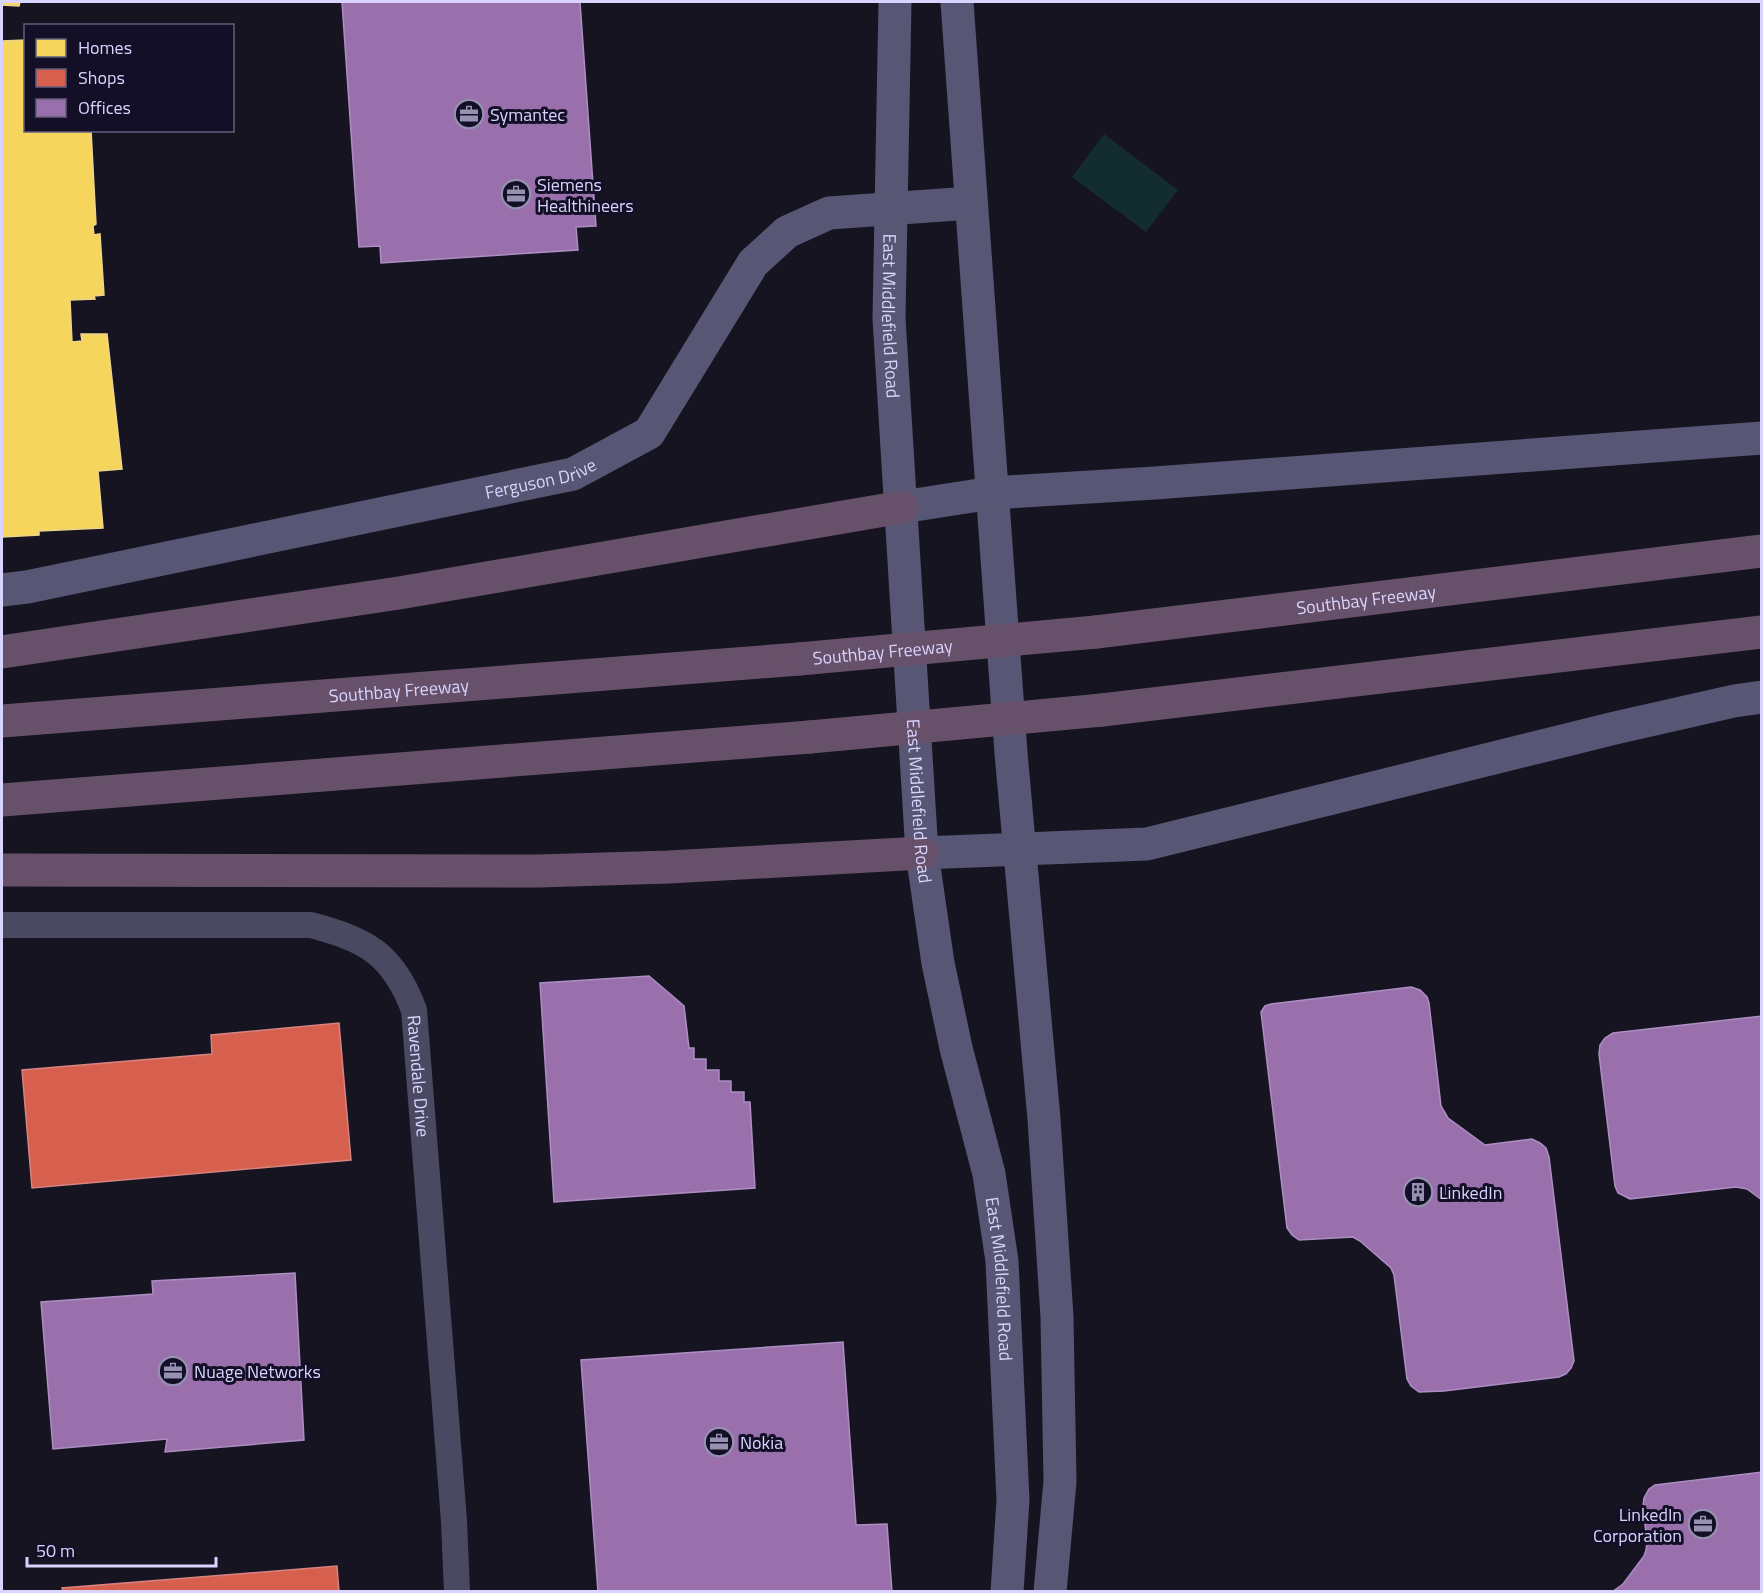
<svg xmlns="http://www.w3.org/2000/svg" width="1763" height="1593" viewBox="0 0 1763 1593" font-family="'Titillium Web',sans-serif">
  <style>
    .green { fill: #132c2d }
    .homes { fill: #f6d55c; stroke: #edd58d; stroke-width: 1.5 }
    .shops { fill: #d6604d; stroke: #d78382; stroke-width: 1.5 }
    .offices { fill: #9970ab; stroke: #ac8ec4; stroke-width: 1.5 }
    .lines { fill: none; stroke-linecap: round; stroke-linejoin: round }
    .street { stroke: #4a4962; stroke-width: 26 }
    .secondary { stroke: #575674; stroke-width: 33 }
    .highway { stroke: #67516a; stroke-width: 33 }
    .highway-bridge { stroke: #67516a; stroke-width: 33 }
    .labels { text-anchor: middle; dominant-baseline: central; stroke-width: 6; stroke-linejoin: round; paint-order: stroke }
    .poi-label { font-size: 18px; fill: #d9d4ff; stroke: #130f26; text-anchor: start }
    .street-label { font-size: 18px; fill: #d9d4ff; stroke: #130f26 }
  </style>
  <rect width="100%" height="100%" fill="#161421"/>
  <!-- green -->
  <polygon class="green" points="1104,134 1178,190 1146,232 1072,177"/>
  <!-- homes -->
  <g class="homes">
    <polygon points="2,2 20,2 19,6 2,5"/>
    <polygon points="26,40 26,130 91,130 96,224 93,226 94,235 100,234 104,295 94,296 95,299 70,300 72,342 82,341 81,334 107,334 122,469 98,471 103,528 39,531 39,535 3,537 2,41"/>
  </g>
  <!-- shops -->
  <g class="shops">
    <polygon points="339,1023 351,1160 32,1188 22,1070 212,1054 211,1035"/>
    <polygon points="337,1566 339,1592 63,1592 62,1588"/>
  </g>
  <!-- offices -->
  <g class="offices">
    <polygon points="342,2 580,2 596,226 576,227 578,250 381,263 380,246 359,247"/>
    <polygon points="649,976 684,1006 689,1048 694,1048 694,1059 706,1059 706,1070 719,1070 719,1081 731,1081 731,1092 744,1092 744,1102 750,1102 755,1188 554,1202 540,983"/>
    <polygon points="1411,987 1420,990 1427,997 1429,1003 1441,1106 1448,1118 1485,1145 1532,1139 1540,1143 1546,1148 1549,1157 1574,1361 1571,1368 1566,1374 1559,1377 1444,1391 1419,1392 1411,1386 1407,1379 1394,1275 1391,1268 1360,1241 1353,1237 1299,1240 1292,1235 1287,1228 1261,1012 1265,1006 1271,1004"/>
    <polygon points="1762,1016 1762,1200 1747,1189 1736,1187 1630,1199 1618,1193 1615,1186 1599,1054 1600,1045 1605,1038 1613,1033"/>
    <polygon points="295,1273 304,1440 165,1452 167,1439 53,1449 41,1302 153,1294 152,1281"/>
    <polygon points="843,1342 856,1525 887,1524 892,1592 598,1592 581,1360"/>
    <polygon points="1762,1472 1762,1592 1612,1592 1623,1584 1644,1556 1646,1550 1647,1543 1643,1506 1644,1498 1649,1489 1655,1485"/>
  </g>
  <g class="lines">
    <!-- street -->
    <path class="street" id="s1" d="M2,925H311C367,940 393,954 414,1010L454,1521L457,1592"/>
    <!-- secondary -->
    <g class="secondary">
      <path id="s2" d="M895,2L889,318L922,853L938,963L956,1048L989,1174L1002,1261L1013,1500L1007,1592"/>
      <polyline points="957,2 1011,753 1044,1119 1057,1317 1060,1481 1050,1592"/>
      <polyline points="902,507 992,493 1155,483 1762,438"/>
      <path id="s3" d="M2,590L27,587L573,474L649,433L753,263L787,232L829,213L971,203"/>
      <polyline points="922,853 1147,844 1615,728 1734,701 1762,697"/>
    </g>
    <!-- highway -->
    <g class="highway">
      <path id="s4" d="M1096,632L1762,551"/>
      <polyline points="2,652 399,593 902,507"/>
      <polyline points="1102,710 1762,632"/>
      <path id="s5" d="M2,721L799,659"/>
      <polyline points="2,800 810,737"/>
      <polyline points="2,870 538,871 669,867 922,853"/>
    </g>
    <!-- highway-bridge -->
    <g class="highway-bridge">
      <path id="s6" d="M799,659L1096,632"/>
      <polyline points="810,737 1102,710"/>
    </g>
  </g>
  <!-- icons -->
  <defs>
    <g id="office-ring" transform="scale(1.5)"><circle r="9.5" fill="#130f26" stroke="#9591b1" stroke-width="1.5"/><path d="M-6-3h4V-5.5h4V-3h4V5H-6ZM-1-4.5V-3h2v-1.5ZM-6 0V1H6V0Z" fill="#9591b1"/></g>
    <g id="building-ring" transform="scale(1.5)"><circle r="9.5" fill="#130f26" stroke="#9591b1" stroke-width="1.5"/><path d="M-4-6H4V6H1V3H-1V6H-4ZM-2.5-4.3h1.7v1.8h-1.7ZM.8-4.3h1.7v1.8H.8ZM-2.5-1h1.7V.8h-1.7ZM.8-1h1.7V.8H.8Z" fill="#9591b1"/></g>
  </defs>
  <g fill-rule="evenodd">
    <use href="#office-ring" x="469" y="114"/>
    <use href="#office-ring" x="516" y="194"/>
    <use href="#building-ring" x="1418" y="1192"/>
    <use href="#office-ring" x="173" y="1371"/>
    <use href="#office-ring" x="719" y="1442"/>
    <use href="#office-ring" x="1703" y="1524"/>
  </g>
  <g class="labels">
    <!-- poi labels -->
    <g class="poi-label">
      <text x="490" y="114">Symantec</text>
      <text x="537" y="184">Siemens<tspan x="537" dy="21">Healthineers</tspan></text>
      <text x="1439" y="1192">LinkedIn</text>
      <text x="194" y="1371">Nuage Networks</text>
      <text x="740" y="1442">Nokia</text>
      <text x="1682" y="1514" text-anchor="end">LinkedIn<tspan x="1682" dy="21">Corporation</tspan></text>
    </g>
    <!-- street labels -->
    <g class="street-label">
      <text stroke="none"><textPath href="#s2" startOffset="314">East Middlefield Road</textPath></text>
      <text stroke="none"><textPath href="#s3" startOffset="550">Ferguson Drive</textPath></text>
      <text stroke="none"><textPath href="#s4" startOffset="272">Southbay Freeway</textPath></text>
      <text stroke="none"><textPath href="#s6" startOffset="84">Southbay Freeway</textPath></text>
      <text stroke="none"><textPath href="#s5" startOffset="398">Southbay Freeway</textPath></text>
      <text stroke="none"><textPath href="#s2" startOffset="800">East Middlefield Road</textPath></text>
      <text stroke="none"><textPath href="#s1" startOffset="516">Ravendale Drive</textPath></text>
      <text stroke="none"><textPath href="#s2" startOffset="1286">East Middlefield Road</textPath></text>
    </g>
  </g>
  <!-- border -->
  <rect width="1763" height="1593" fill="none" stroke="#d9d4ff" stroke-width="6"/>
  <!-- legend -->
  <rect x="24" y="24" width="210" height="108" fill="#130f26" stroke="#625e7d" stroke-width="1.5"/>
  <rect x="36" y="39" width="30" height="18" fill="#f6d55c" stroke="#625e7d" stroke-width="1.5"/>
  <text x="78" y="54" font-size="18" fill="#d9d4ff">Homes</text>
  <rect x="36" y="69" width="30" height="18" fill="#d6604d" stroke="#625e7d" stroke-width="1.5"/>
  <text x="78" y="84" font-size="18" fill="#d9d4ff">Shops</text>
  <rect x="36" y="99" width="30" height="18" fill="#9970ab" stroke="#625e7d" stroke-width="1.5"/>
  <text x="78" y="114" font-size="18" fill="#d9d4ff">Offices</text>
  <!-- scale -->
  <path d="M27 1557v9h189v-9" fill="none" stroke="#d9d4ff" stroke-width="3"/>
  <text x="36" y="1557" font-size="18" fill="#d9d4ff" stroke="#130f26" stroke-width="4.5" paint-order="stroke">50 m</text>
</svg>
